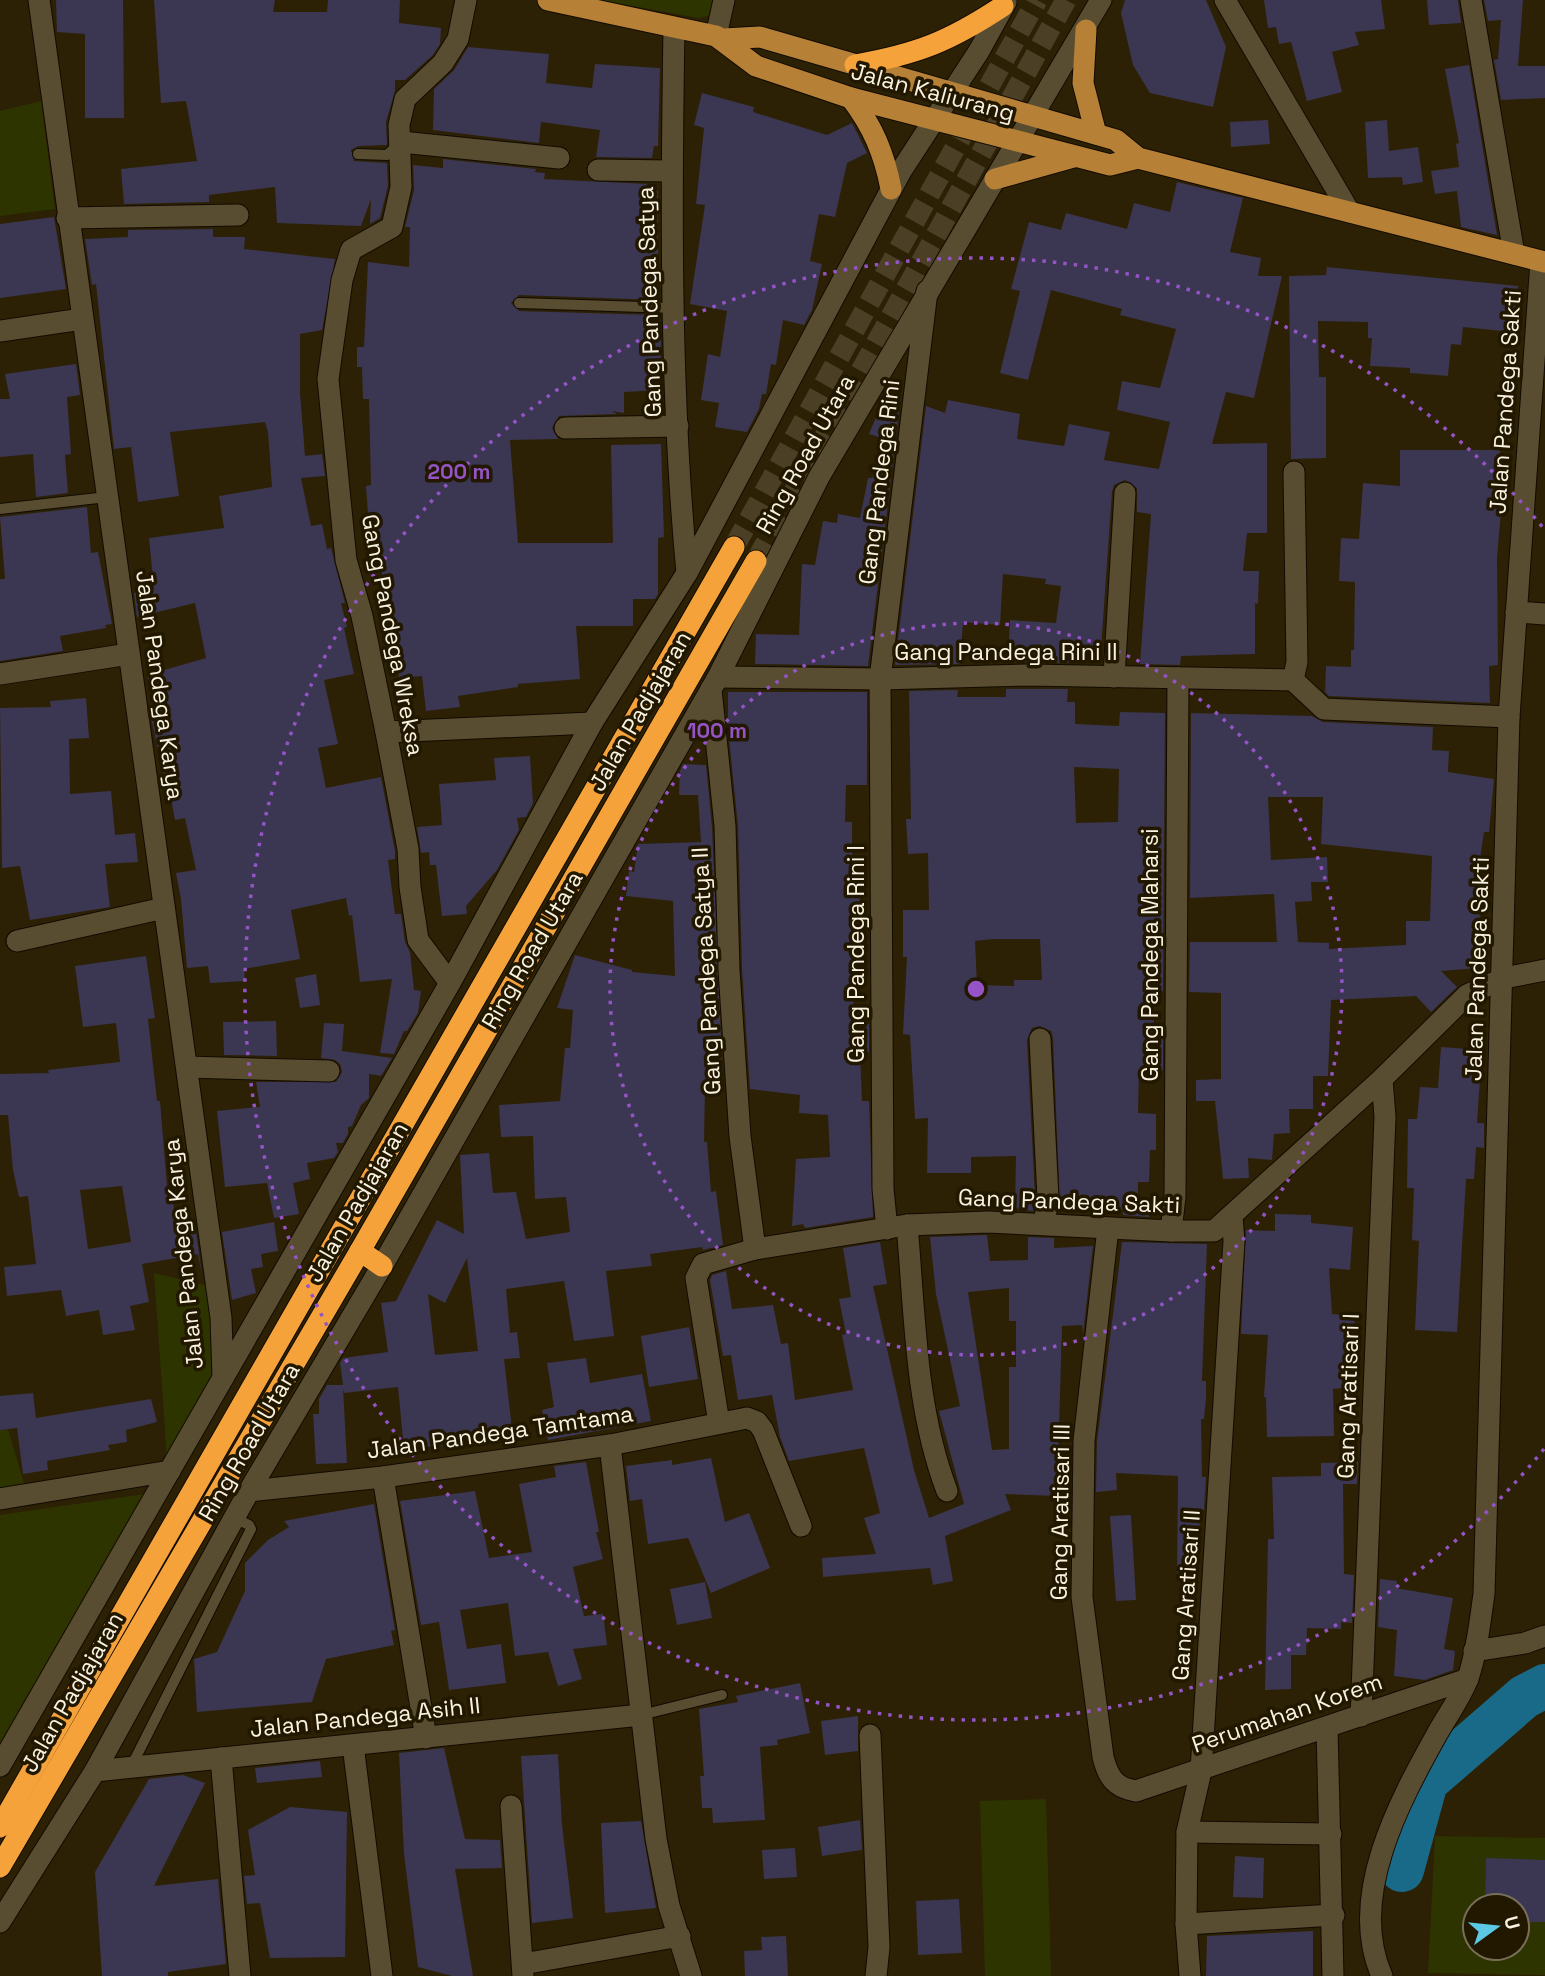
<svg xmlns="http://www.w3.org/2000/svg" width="1545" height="1976" viewBox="0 0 1545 1976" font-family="'Space Grotesk',sans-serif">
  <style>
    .green { fill: #2d3400; fill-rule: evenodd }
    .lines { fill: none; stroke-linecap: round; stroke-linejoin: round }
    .river { stroke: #196a88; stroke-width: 44 }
    .building { fill: #3b3651; fill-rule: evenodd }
    .highway-tunnel { stroke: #4b4026; stroke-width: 21; stroke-dasharray: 21 10; stroke-linecap: butt }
    .lane-casing { stroke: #120b00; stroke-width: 12 }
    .street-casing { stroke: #120b00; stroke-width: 23 }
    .secondary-casing { stroke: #120b00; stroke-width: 23 }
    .primary-casing { stroke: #120b00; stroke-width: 23 }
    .highway-casing { stroke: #120b00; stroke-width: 23 }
    .lane { stroke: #594d31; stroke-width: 10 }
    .street { stroke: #594d31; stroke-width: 21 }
    .secondary { stroke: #594d31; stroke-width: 21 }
    .primary { stroke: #b78037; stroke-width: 21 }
    .highway { stroke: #f6a23b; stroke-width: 21 }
    .ring { fill: none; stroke: #9454c6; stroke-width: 3.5; stroke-dasharray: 3.5 7 }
    .labels { text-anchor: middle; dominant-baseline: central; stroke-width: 7; stroke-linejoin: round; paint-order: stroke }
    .street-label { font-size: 23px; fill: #f9f2e1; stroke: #221800 }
    .centre { fill: #9454c6; stroke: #221800; stroke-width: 3.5 }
    .ring-label { font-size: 21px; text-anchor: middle; font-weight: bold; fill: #9454c6; stroke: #221800; stroke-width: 7; stroke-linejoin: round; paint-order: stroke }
  </style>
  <rect width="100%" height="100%" fill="#2c2105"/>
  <!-- green -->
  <g class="green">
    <polygon points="599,0 717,0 716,14 699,18"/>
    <polygon points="41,101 55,209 0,216 0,111"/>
    <polygon points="154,1273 208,1286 220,1365 167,1459"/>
    <polygon points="8,1429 25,1487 0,1490 0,1430"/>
    <polygon points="145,1494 0,1749 0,1515"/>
    <polygon points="1046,1799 1051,1976 985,1976 980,1801"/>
    <path d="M1435,1836L1545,1838V1975L1428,1973ZM1475,1906H1517V1948H1475Z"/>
  </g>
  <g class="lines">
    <!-- river -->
    <polyline class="river" points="1402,1870 1426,1782 1524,1697 1545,1686"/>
  </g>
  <!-- building -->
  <g class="building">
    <polygon points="56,0 123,0 124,118 85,118 85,34 57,32"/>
    <polygon points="154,0 275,0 273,12 327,12 328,0 400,0 399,23 441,28 440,44 433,55 405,80 395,80 395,91 386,122 387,145 358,146 351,150 354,161 387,163 388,186 380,218 370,224 371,199 361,226 277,223 275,187 209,195 209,202 124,204 121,169 197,161 186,101 161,103"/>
    <polygon points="1125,0 1206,0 1226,47 1213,107 1150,93 1133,65 1121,13"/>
    <polygon points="1264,0 1381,0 1385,29 1355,32 1359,45 1332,52 1342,92 1307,101 1291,42 1279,44 1276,27 1268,28"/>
    <polygon points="1427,0 1458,0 1461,23 1429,25"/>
    <polygon points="1484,0 1523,0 1518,66 1545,66 1545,98 1501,100 1494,60 1498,59 1501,20 1488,21"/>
    <polygon points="468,47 549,54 546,83 592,88 595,64 660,68 658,146 654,146 652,158 596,157 600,130 541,122 539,143 433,130 434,89 454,70"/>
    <polygon points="1469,65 1497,235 1461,227 1457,191 1435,194 1431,171 1459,167 1456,144 1459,143 1445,69"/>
    <polygon points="702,93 754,107 753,112 827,135 852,123 867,153 847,163 835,217 819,214 810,261 822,264 812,310 804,325 783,320 776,365 771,364 766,394 762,394 759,409 747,432 715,427 719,403 701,400 708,354 720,357 727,311 690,304 705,205 696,204 704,128 694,125"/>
    <polygon points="1268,120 1270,144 1231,147 1230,122"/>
    <polygon points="1387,120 1389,151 1418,147 1423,182 1403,185 1402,177 1368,178 1365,122"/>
    <polygon points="443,159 536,169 535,172 545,173 544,179 647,184 646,190 658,191 658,300 519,295 511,303 519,311 657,315 657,338 661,338 660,390 624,392 624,413 612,411 617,414 559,416 552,428 558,439 510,440 518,543 613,543 611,445 661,444 664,537 658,538 658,594 655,599 633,599 633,626 576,626 580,679 518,684 518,687 458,696 460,707 426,711 422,676 399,678 397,649 394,649 388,594 384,594 380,555 371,556 366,486 371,485 369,399 363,399 362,367 357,367 357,347 364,347 368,262 409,267 410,227 405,227 414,190 413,165 443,168"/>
    <polygon points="1177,182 1243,198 1230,252 1261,258 1258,276 1282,276 1254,398 1226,392 1212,444 1267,443 1267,533 1247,533 1243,571 1259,571 1258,604 1255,603 1255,654 1181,656 1180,665 1140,664 1151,514 1137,512 1137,488 1125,480 1114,485 1112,492 1100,663 1069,658 1069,663 1008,662 1010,620 1056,623 1061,586 1045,584 1046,579 1003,574 1000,625 963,622 960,664 895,665 926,406 945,413 948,400 1020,414 1017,439 1064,446 1069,424 1110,432 1104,460 1159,469 1170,422 1117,410 1122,381 1160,388 1176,329 1120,315 1122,309 1051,290 1028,380 1000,373 1020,291 1011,289 1029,222 1061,230 1066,213 1127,229 1134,203 1170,212"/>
    <polygon points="54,217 66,289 0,298 0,224"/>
    <polygon points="213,229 213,237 245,237 244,249 335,259 322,330 300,334 300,393 305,456 322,454 325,476 301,478 311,526 322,524 327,549 331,548 345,603 341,603 347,627 344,628 354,674 324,680 338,744 318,748 326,788 381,777 395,851 395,859 388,860 395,914 401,914 405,942 410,952 414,990 421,991 418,1013 407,1031 404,1031 394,1054 380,1053 392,979 360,982 352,915 349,916 346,898 291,910 300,959 244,969 245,981 210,983 208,966 187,968 181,899 176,873 196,870 185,818 175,820 169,788 167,789 151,718 150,706 154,705 147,675 206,658 195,603 137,617 134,593 154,589 149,538 224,528 219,496 272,487 268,432 265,422 170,432 179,496 138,502 131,447 114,449 96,284 92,285 85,239 128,237 128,230"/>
    <polygon points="1327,267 1518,286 1512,332 1463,327 1461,345 1451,344 1448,376 1410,373 1410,368 1370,366 1372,338 1368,338 1368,322 1318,321 1319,377 1326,377 1326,458 1291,459 1289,276 1326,275"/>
    <polygon points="76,364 80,395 67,397 71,454 65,455 68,493 36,497 33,454 0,457 0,399 10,399 5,374"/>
    <polygon points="887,391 901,396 868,666 755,664 756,634 799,635 802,564 815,565 823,521 837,523 838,514 860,518 868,478 872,478 882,438 869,434"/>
    <polygon points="1400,450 1500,450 1501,488 1503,488 1497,558 1498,665 1489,666 1490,703 1329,696 1325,692 1326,666 1351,667 1351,650 1354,650 1355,582 1339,581 1341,538 1359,539 1363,483 1400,486"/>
    <polygon points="87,507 91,553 98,552 112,624 105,625 106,628 60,636 63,651 0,661 0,579 5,579 0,517"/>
    <path d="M1006,689H1068L1067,702H1075V724L1119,726L1120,712L1165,713L1163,991H1155L1153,1036L1163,1035V1070L1139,1071L1138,1113L1156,1114V1150H1150L1149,1182H1138V1210L1060,1208L1053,1038L1051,1031L1040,1026L1032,1028L1027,1040L1035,1197L1033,1211L1015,1208L1016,1156L971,1157V1173H927L928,1118L915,1119L910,1035L903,1034L907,957H903V910H929L928,853L908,854L906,819H911L909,691L958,690L957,697H1006ZM1074,767L1119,769L1118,822L1076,823ZM993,939H1040L1042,980H1014V986L977,985L975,941Z"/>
    <polygon points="728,692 867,692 867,785 846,785 845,822 852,822 852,880 861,881 853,1006 860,1007 858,1024 869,1024 869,1052 860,1051 862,1101 869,1101 873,1217 805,1228 803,1224 792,1226 796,1159 830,1157 828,1115 799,1113 800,1095 750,1089 742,969 738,826 728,729"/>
    <polygon points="86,698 89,738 69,739 70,794 111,791 115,835 135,833 138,862 105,864 110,907 30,920 20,866 2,868 0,708 51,707 50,701"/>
    <path d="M1191,713L1312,716L1323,722L1433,727L1432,750L1449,751L1448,772L1494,779L1489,832H1484L1478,872L1481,943H1478L1479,968L1441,971L1457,987L1431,1012L1416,996L1331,1000L1328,1076H1313V1109H1289L1290,1133L1274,1134L1272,1160L1248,1158L1249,1178L1223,1179L1215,1101H1196V1080L1221,1079V993L1189,992L1190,942H1277L1274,894L1190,898ZM1268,797H1323L1321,844L1432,856L1430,921H1406V945L1329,949V943L1298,942L1295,902L1312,901L1311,882H1328L1327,857L1271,860Z"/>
    <polygon points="530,756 533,803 526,817 517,818 519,830 497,870 466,906 467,914 442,916 436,865 430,865 429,852 421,853 417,827 442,825 439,784 496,780 494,758"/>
    <path d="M683,764L706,765L712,827L723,1085L705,1084L704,1142H707L711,1192L716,1191L723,1245L703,1250L702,1247L650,1254L652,1266L606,1271L614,1336L574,1341L564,1281L506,1289L510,1333L517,1332L520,1358L504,1359L512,1429L461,1435L462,1444L404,1449L398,1387L344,1393L343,1388L347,1463L316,1464L313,1414H319V1399L327,1385H343L340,1363L343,1358L388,1352L381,1303L396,1301L437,1220L464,1234L460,1155L489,1153L493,1193L516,1192L526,1239L570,1232L566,1197L535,1199L533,1136L501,1137L499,1105L560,1101L565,1048H570L573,1010L557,1008L575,955L632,970V972L675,976L673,901L626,896L629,871L634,872L638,844L701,842L698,795H679L680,771ZM467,1258L478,1351L435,1355L428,1294L445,1303Z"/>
    <path d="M146,956L155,1018L148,1019L157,1101H160L168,1198L172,1197L177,1227L195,1225L202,1275L198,1254L142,1264L149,1302L130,1306L135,1330L103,1335L99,1310L66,1316L61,1290L7,1296L4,1267L36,1264L28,1196L19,1197L13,1170L8,1115H0V1074L49,1073L48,1070L120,1062L116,1023L83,1027L75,966ZM122,1186L131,1242L88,1249L80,1190Z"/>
    <polygon points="316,974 320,1005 300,1008 295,978"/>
    <polygon points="276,1021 277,1056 224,1055 223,1022"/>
    <polygon points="324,1023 344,1024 342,1051 392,1058 381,1076 369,1074 369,1098 361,1105 352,1126 348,1127 348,1134 343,1143 336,1143 338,1152 334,1158 307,1163 310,1179 293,1183 299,1214 274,1218 267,1183 225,1187 217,1111 260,1107 256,1082 336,1082 342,1072 340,1064 335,1060 321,1058"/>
    <polygon points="1441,1047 1482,1050 1477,1123 1484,1123 1484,1148 1476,1147 1474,1179 1466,1179 1457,1332 1415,1330 1419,1241 1412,1240 1414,1188 1407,1188 1408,1119 1417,1119 1420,1087 1438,1088"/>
    <polygon points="1123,1211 1149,1211 1149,1217 1123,1215"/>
    <polygon points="1275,1214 1311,1215 1311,1223 1353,1227 1350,1270 1329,1268 1332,1314 1355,1316 1354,1335 1349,1334 1352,1387 1333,1389 1334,1436 1267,1437 1266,1397 1264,1397 1268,1335 1241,1334 1246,1230 1275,1231"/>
    <polygon points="274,1222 278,1251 261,1254 263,1267 251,1269 256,1293 232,1300 222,1232"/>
    <path d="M987,1235L990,1261L1028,1260V1237L1054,1238V1248L1093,1246L1083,1334L1082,1325L1062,1326L1057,1496L1005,1494L1011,1510L945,1536L953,1581L933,1585L930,1568L823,1577L822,1558L876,1554L864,1518L880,1513L864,1448L789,1461L780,1437L772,1395L738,1400L731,1355L723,1356L710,1280L712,1275L726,1271L732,1309L773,1305L781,1344L788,1343L795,1400L853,1390L842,1335L846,1334L839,1299L851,1297L843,1248L880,1242L887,1284L873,1286L914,1470L929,1518L964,1504L939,1411L960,1406L936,1294L930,1237ZM1009,1288V1321H1016V1367H1009V1449L992,1450L968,1292Z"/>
    <polygon points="1122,1242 1207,1244 1202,1381 1206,1381 1206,1398 1204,1419 1201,1419 1202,1477 1206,1477 1204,1510 1200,1510 1198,1578 1177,1577 1178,1476 1116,1473 1117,1490 1096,1492 1097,1442"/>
    <polygon points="689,1327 698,1379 649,1387 641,1336"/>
    <polygon points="586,1358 590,1383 642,1374 651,1421 548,1440 542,1410 554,1407 547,1363"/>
    <polygon points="33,1393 36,1418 151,1399 157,1422 126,1430 127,1442 108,1445 110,1450 47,1461 48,1470 23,1474 17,1428 0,1430 0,1396"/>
    <polygon points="711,1458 725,1522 749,1513 770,1568 711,1593 688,1538 648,1544 642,1499 630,1501 626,1466 672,1460 672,1465"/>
    <polygon points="586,1462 599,1532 596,1532 603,1559 573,1567 584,1616 603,1614 607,1645 573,1649 582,1679 558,1686 548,1652 515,1656 508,1603 460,1610 467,1649 501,1644 506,1683 449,1690 439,1622 421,1625 400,1501 475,1491 489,1558 532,1552 519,1484 556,1477 554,1466"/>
    <polygon points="1358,1462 1357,1484 1343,1484 1344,1574 1354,1575 1352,1623 1341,1622 1341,1629 1307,1628 1306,1655 1291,1655 1291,1689 1265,1690 1268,1539 1274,1539 1272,1477 1321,1476 1321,1463"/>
    <polygon points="374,1504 395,1630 391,1631 394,1645 326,1659 312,1702 197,1712 194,1659 217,1652 245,1591 245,1563 268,1540 289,1527 284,1521"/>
    <polygon points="1131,1515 1136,1600 1116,1601 1110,1516"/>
    <polygon points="1380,1579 1397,1581 1396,1588 1453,1598 1444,1649 1455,1651 1453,1670 1425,1680 1394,1676 1397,1630 1378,1627"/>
    <polygon points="705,1582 712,1618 677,1625 670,1589"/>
    <polygon points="800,1683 810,1733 777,1740 778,1745 760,1747 765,1820 713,1823 712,1808 702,1808 700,1776 704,1776 699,1709 738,1702 736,1696"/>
    <polygon points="858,1716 858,1751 825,1755 821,1721"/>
    <polygon points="444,1748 465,1839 500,1840 502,1868 455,1869 473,1976 452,1976 418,1967 404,1854 399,1753"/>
    <polygon points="558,1754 562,1825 573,1918 532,1923 521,1756"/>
    <polygon points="320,1761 322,1777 257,1783 255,1768"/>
    <polygon points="183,1775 205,1783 154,1886 218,1879 226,1964 168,1972 168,1976 102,1976 95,1872 149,1779"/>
    <polygon points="290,1807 347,1812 345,1957 270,1958 260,1903 247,1904 244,1876 255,1875 248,1830"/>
    <polygon points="860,1820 862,1850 822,1856 818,1827"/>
    <polygon points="641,1821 656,1908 605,1913 601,1823"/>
    <polygon points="795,1848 797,1877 764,1879 762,1850"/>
    <polygon points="1235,1856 1264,1858 1263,1898 1233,1897"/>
    <polygon points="1486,1858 1545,1860 1545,1922 1517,1922 1517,1906 1485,1906"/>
    <polygon points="959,1899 962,1953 918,1955 916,1901"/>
    <polygon points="1313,1931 1313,1976 1206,1976 1207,1936"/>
    <polygon points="786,1936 788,1976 745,1976 744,1951 762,1950 761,1937"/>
  </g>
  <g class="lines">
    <!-- highway-tunnel -->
    <g class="highway-tunnel">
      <polyline points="734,547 1037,0"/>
      <polyline points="756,561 1066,0"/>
    </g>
    <!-- lane casing -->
    <g class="lane-casing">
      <g id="lane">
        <polyline points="358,154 387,155 399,144"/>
        <polyline points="519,303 674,308"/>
        <polyline points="0,509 107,497"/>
        <polyline points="641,1715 722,1695"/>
        <polyline points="131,1767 251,1529 249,1525 234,1518"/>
      </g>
    </g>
    <!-- street casing -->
    <g class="street-casing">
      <g id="street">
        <polyline points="39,0 221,1318 223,1378"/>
        <polyline points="1225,0 1349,211"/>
        <polyline points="1471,0 1514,254"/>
        <path d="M674,29C671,210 670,393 687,573"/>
        <polyline points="716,36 724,0"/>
        <polyline points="401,142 559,158"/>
        <polyline points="598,170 671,171"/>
        <polyline points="67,218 238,215"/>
        <polyline points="0,331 82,319"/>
        <polyline points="565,428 678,426"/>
        <polyline points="1516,612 1545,614"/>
        <polyline points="0,674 129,654"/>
        <polyline points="718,677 880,679 1029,675 1293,680 1297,662 1294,472"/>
        <polyline points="1114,677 1125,493"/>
        <polyline points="1293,680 1324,709 1509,717"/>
        <polyline points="711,689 725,826 729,970 740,1136 755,1249"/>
        <polyline points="386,732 592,723"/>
        <polyline points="17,941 164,908"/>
        <polyline points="450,983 418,940 410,887 408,849 386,732 362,616 346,560 328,379 342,280 351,250 392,227 401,187 399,125 405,99 443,63 458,39 466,0"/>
        <polyline points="1040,1039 1048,1198 1044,1224"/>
        <polyline points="187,1067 329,1071"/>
        <path d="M907,1225C915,1314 915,1408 947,1491"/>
        <path d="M1108,1228L1084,1441L1082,1597L1103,1757C1108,1777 1115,1788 1136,1791L1468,1679"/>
        <polyline points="887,1229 883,1189 880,679 927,291"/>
        <polyline points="1171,1231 1175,1197 1178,678"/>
        <polyline points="719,1423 696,1278 703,1264 755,1249 907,1225 988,1222 1171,1231 1214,1231 1382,1079 1467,995 1504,978 1545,970"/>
        <polyline points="610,1445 656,1839 669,1906 691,1976"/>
        <polyline points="383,1477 426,1738"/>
        <polyline points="249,1491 383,1477 610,1445 747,1418 757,1422 763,1430 801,1526"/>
        <polyline points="0,1499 170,1471"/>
        <polyline points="1474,1651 1525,1643 1545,1636"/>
        <polyline points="1361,1716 1385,1117 1382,1079"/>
        <polyline points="1327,1728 1333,1976"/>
        <polyline points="870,1735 879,1947 876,1976"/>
        <polyline points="353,1745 382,1976"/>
        <polyline points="221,1758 240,1976"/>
        <polyline points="95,1771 641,1715"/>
        <polyline points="511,1806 523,1976"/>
        <polyline points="1187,1832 1331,1834"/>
        <polyline points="1186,1924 1334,1915"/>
        <polyline points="523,1964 680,1936"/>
        <polyline points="1190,1976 1186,1924 1187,1832 1201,1771 1234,1241 1232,1217"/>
      </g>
    </g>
    <!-- secondary casing -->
    <g class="secondary-casing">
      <g id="secondary">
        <polyline points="0,1766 450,983 592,723 687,573 901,171 979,51 1006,2"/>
        <polyline points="0,1922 95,1771 249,1491 382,1266 718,677 819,477 1101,0"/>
        <path d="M1382,1976C1347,1898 1399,1802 1437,1734C1447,1716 1461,1697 1468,1678C1477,1652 1480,1621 1484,1594L1509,717L1541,261"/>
      </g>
    </g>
    <!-- primary casing -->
    <g class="primary-casing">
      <g id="primary">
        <polyline points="548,0 716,36 756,66 851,98 1110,165 1138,158"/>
        <polyline points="1086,30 1083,83 1096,134"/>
        <polyline points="724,39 760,37 1116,140 1138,158 1545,262"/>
        <path d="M851,98C873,127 884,153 891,189"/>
        <polyline points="995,179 1074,157"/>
      </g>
    </g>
    <!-- highway casing -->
    <g class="highway-casing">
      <g id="highway">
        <path d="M855,65C918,54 950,41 1003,6"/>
        <polyline points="360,1251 382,1266"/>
        <polyline points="0,1827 734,547"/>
        <polyline points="0,1867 360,1251 756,561"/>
      </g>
    </g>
    <!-- lane -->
    <use href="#lane" class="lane"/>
    <!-- street -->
    <use href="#street" class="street"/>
    <!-- secondary -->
    <use href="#secondary" class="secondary"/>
    <!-- primary -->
    <use href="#primary" class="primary"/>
    <!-- highway -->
    <use href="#highway" class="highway"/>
  </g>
  <!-- distance rings -->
  <g class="ring">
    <circle cx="976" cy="989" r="366"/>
    <path d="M1544 1449A731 731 0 1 1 1544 529"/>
  </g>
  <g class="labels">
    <!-- street labels -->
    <g class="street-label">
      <text transform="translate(933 92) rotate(15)">Jalan Kaliurang</text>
      <text transform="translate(649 302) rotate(-92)">Gang Pandega Satya</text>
      <text transform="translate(1505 402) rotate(-86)">Jalan Pandega Sakti</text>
      <text transform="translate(805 454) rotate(-61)">Ring Road Utara</text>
      <text transform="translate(879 482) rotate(-83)">Gang Pandega Rini</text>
      <text transform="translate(393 635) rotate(79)">Gang Pandega Wreksa</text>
      <text x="1006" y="652">Gang Pandega Rini II</text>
      <text transform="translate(160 685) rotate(82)">Jalan Pandega Karya</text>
      <text transform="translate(640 711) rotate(-60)">Jalan Padjajaran</text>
      <text transform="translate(532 950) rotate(-60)">Ring Road Utara</text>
      <text transform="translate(856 954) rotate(-90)">Gang Pandega Rini I</text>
      <text transform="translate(1150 955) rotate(-90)">Gang Pandega Maharsi</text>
      <text transform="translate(1477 969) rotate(-88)">Jalan Pandega Sakti</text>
      <text transform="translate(706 971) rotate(-93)">Gang Pandega Satya II</text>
      <text transform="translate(1069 1201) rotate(2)">Gang Pandega Sakti</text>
      <text transform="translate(357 1202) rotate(-60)">Jalan Padjajaran</text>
      <text transform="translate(183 1254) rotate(-96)">Jalan Pandega Karya</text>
      <text transform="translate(1348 1396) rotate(-88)">Gang Aratisari I</text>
      <text transform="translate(500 1432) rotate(-8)">Jalan Pandega Tamtama</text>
      <text transform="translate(249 1442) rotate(-60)">Ring Road Utara</text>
      <text transform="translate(1060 1512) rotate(-89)">Gang Aratisari III</text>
      <text transform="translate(1186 1595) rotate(-86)">Gang Aratisari II</text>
      <text transform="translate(72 1692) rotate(-60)">Jalan Padjajaran</text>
      <text transform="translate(1287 1713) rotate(-19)">Perumahan Korem</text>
      <text transform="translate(365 1717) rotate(-6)">Jalan Pandega Asih II</text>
    </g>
  </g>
  <circle cx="976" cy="989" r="10" class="centre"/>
  <g class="ring-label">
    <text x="459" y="479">200 m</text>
    <text x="717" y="738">100 m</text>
  </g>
  <!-- north arrow -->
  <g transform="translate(1496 1927) rotate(75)"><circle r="33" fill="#221800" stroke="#786f5a" stroke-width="2"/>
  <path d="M0-5L12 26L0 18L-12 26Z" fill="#5bc8e6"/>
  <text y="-10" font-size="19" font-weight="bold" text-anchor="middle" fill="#f9f2e1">U</text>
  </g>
</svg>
